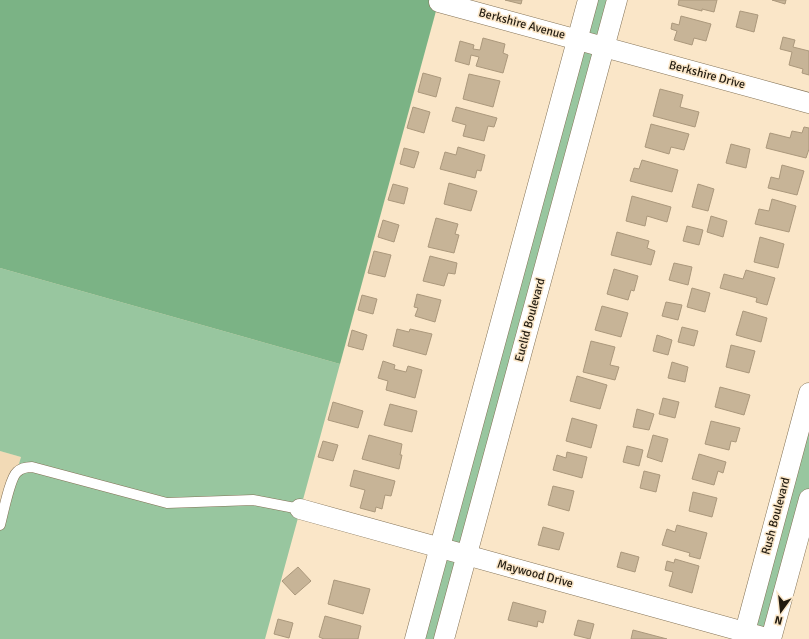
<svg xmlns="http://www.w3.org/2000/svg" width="809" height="639" viewBox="0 0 809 639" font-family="Signika,sans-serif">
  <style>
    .built { fill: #f2dab6 }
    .green { fill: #98c69f }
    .forest { fill: #7bb385 }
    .building { fill: #c7b497; stroke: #ab987c }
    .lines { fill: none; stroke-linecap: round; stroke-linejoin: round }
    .service-casing { stroke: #837256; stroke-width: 11 }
    .minor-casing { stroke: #837256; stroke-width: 21 }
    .service { stroke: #fff; stroke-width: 10 }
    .minor { stroke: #fff; stroke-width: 20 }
    .labels { text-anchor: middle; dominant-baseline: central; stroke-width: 3; stroke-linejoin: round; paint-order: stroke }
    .street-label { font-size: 12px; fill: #221b10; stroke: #fae6c8 }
  </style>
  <rect width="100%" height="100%" fill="#fae6c8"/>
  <!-- built -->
  <polygon class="built" points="0,451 21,457 0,528"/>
  <!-- green -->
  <g class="green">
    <polygon points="588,0 617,0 444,639 415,639"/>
    <polygon points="0,268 340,364 265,639 0,639 0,528 21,457 0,451"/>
    <polygon points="809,393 809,499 771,639 743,639"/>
  </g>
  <!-- forest -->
  <polygon class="forest" points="0,0 439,0 340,364 0,268"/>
  <!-- building -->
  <g class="building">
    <polygon points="505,0 522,0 521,4"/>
    <polygon points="679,0 717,0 714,12 702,9 702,11 678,5"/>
    <polygon points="772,0 786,0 785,4"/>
    <polygon points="740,11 758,15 754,32 736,27"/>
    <polygon points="681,16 711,24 706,41 694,38 692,45 674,40 677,31 671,29 672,23 679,25"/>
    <polygon points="783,37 795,40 793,47 809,51 809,75 802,73 803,69 789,65 792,52 780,49"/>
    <polygon points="483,38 505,44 503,53 508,55 503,73 476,66 479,57 471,55 469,65 455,61 460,41 474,45 473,49 480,50"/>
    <polygon points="423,73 441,78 436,97 418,92"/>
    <polygon points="469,74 500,81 493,107 463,99"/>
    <polygon points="660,89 683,95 680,107 699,112 695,127 653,116"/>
    <polygon points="413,107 430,112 424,133 407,128"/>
    <polygon points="456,107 497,118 494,127 488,126 484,141 463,136 466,125 452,121"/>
    <polygon points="651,124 689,134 684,150 671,147 669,154 645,147"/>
    <polygon points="804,127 809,128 809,149 806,158 766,148 770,133 790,138 792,131 802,133"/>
    <polygon points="731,144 750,149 746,168 726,163"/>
    <polygon points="458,147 485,155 481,171 477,170 475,178 440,169 445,152 456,155"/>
    <polygon points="404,148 419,152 414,168 400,164"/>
    <polygon points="642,160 678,170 672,192 630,181 634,168 639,169"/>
    <polygon points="782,165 804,171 797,195 768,188 771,177 779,179"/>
    <polygon points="449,183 477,191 471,211 444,204"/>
    <polygon points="393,184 408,188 404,204 388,200"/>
    <polygon points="698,184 714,189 708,211 692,207"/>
    <polygon points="632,196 671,207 667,222 647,216 645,226 626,221"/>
    <polygon points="772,199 796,206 789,232 755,224 759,209 769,211"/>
    <polygon points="711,216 727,221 723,237 707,232"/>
    <polygon points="436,218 458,224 455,234 459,235 454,253 428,247"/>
    <polygon points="383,220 399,225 394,242 378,237"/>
    <polygon points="687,226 703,230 699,245 683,241"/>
    <polygon points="617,232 649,241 647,248 655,251 651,265 611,255"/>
    <polygon points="760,237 784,244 778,268 754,262"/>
    <polygon points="374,251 391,255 385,277 368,273"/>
    <polygon points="430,256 457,263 455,274 448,273 444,286 423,281"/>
    <polygon points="674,263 692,267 688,285 669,280"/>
    <polygon points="614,269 638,276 634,291 631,290 628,300 607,294"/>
    <polygon points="746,270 775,278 767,305 756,302 757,298 720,288 724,274 743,279"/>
    <polygon points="692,288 710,293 705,312 687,307"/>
    <polygon points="417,294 441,300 435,322 415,316 418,308 414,307"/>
    <polygon points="362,295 377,299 373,314 358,310"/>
    <polygon points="666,302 682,305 678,320 662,316"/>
    <polygon points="602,306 628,313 621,337 595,330"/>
    <polygon points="743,311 767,318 761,342 736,335"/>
    <polygon points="682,327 698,331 694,346 678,342"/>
    <polygon points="397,329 409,332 410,329 432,334 426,355 393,346"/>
    <polygon points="352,330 367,335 363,350 348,346"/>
    <polygon points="657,335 672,340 668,355 653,351"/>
    <polygon points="591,341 615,347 610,365 619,367 615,380 583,372"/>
    <polygon points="731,345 755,351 749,373 726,367"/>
    <polygon points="383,361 395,365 394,369 406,372 408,366 422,370 415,398 386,390 388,381 378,378"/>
    <polygon points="672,362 688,367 685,382 668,378"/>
    <polygon points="577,376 607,385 600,409 570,401"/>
    <polygon points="720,387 750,395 744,415 715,407"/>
    <polygon points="663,398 679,402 675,418 659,414"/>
    <polygon points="333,402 363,411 358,428 328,420"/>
    <polygon points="390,404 417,411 412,432 384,425"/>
    <polygon points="637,409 654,414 649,430 633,427"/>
    <polygon points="572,418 597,425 591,448 566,441"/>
    <polygon points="711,421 740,428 736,442 731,441 729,450 705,444"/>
    <polygon points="369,435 402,444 400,455 402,455 399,469 362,459"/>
    <polygon points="653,435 668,439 662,462 647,457"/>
    <polygon points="323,441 338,445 333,461 318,457"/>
    <polygon points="627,446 643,450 639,466 623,462"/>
    <polygon points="567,452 587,457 582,478 553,470 557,455 566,458"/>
    <polygon points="699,454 726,462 723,473 718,471 714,485 692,479"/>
    <polygon points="354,470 395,481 391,496 385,495 382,509 376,507 375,512 360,508 365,490 350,486"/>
    <polygon points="644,471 660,475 656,492 640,488"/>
    <polygon points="553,486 574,491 569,511 548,505"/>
    <polygon points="693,492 717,498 712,517 689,511"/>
    <polygon points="677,525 707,533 700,559 689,556 690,553 662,545 667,529 675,532"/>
    <polygon points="543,527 564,533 559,550 538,545"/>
    <polygon points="621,552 639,557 635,572 617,567"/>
    <polygon points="675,559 699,566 692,593 669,586 673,572 665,570 667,561 674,563"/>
    <polygon points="298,567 311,581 295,595 282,581"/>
    <polygon points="334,580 370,589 363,614 328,604"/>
    <polygon points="513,602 546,611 543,623 538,621 537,627 508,620"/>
    <polygon points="325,616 361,626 358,639 324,639 319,637"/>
    <polygon points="278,619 293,623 289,638 274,634"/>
    <polygon points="578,620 594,624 590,639 574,635"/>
    <polygon points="633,630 667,639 631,639"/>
  </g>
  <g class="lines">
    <!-- service casing -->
    <g class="service-casing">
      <path id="service" d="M0,525C3,514 10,478 17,472C21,468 26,467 32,467L167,503L253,500L300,509"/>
    </g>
    <!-- minor casing -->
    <g class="minor-casing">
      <g id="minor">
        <polyline points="439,2 809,103"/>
        <polyline points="300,509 770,639"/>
        <polyline points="415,639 588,0"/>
        <polyline points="444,639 617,0"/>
        <polyline points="743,639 809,393"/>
        <polyline points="771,639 809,499"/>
      </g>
    </g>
    <!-- service -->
    <use href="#service" class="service"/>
    <!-- minor -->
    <use href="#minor" class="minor"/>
  </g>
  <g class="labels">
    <!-- street labels -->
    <g class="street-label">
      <text transform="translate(522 24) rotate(15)">Berkshire Avenue</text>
      <text transform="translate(707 75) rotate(15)">Berkshire Drive</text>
      <text transform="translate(530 320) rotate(-75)">Euclid Boulevard</text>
      <text transform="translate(776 516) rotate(-75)">Rush Boulevard</text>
      <text transform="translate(535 574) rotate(15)">Maywood Drive</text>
    </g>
  </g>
  <!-- north arrow -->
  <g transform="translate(781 611) rotate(195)" stroke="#fae6c8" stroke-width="3" paint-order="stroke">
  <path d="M0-3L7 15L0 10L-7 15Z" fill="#221b10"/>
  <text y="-6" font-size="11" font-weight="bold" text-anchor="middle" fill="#221b10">N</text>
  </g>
</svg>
